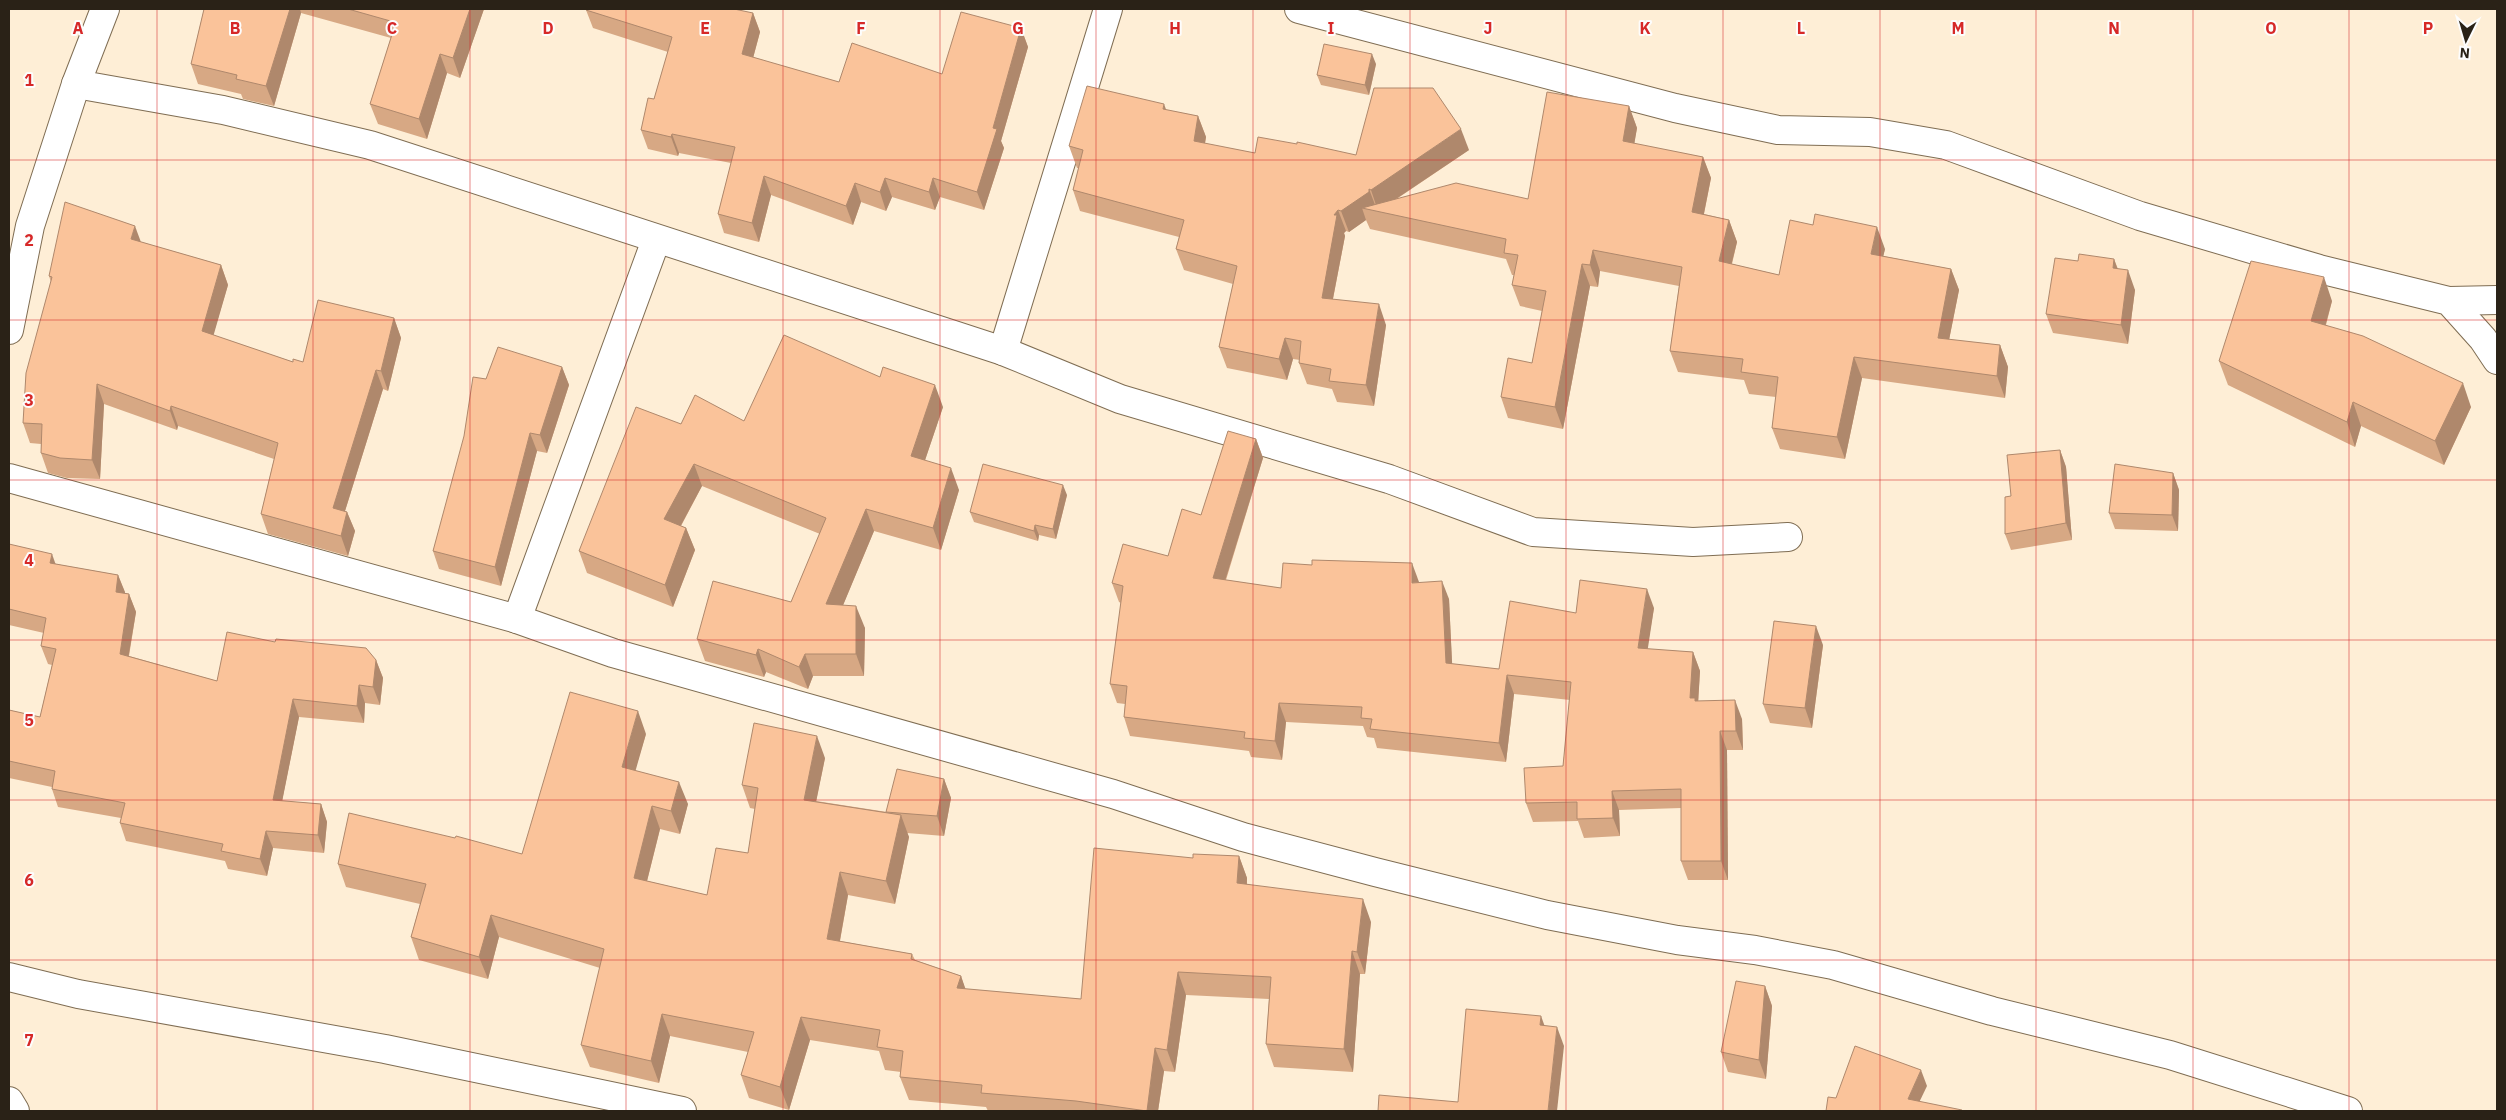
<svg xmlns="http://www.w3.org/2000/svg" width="2506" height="1120" viewBox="0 0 2506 1120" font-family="'IBM Plex Sans',sans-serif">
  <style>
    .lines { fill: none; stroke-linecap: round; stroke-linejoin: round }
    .minor-casing { stroke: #7f6d53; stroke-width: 30 }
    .minor { stroke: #fff; stroke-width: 28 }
    .wall { fill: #d7a884 }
    .shaded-wall { fill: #af886c }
    .building { fill: #fac39a; stroke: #af886c }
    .grid { fill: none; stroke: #d62828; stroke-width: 1; stroke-opacity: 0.55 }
    .grid-label { font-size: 16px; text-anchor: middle; font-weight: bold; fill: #d62828; stroke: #fdfdfd; stroke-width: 4; stroke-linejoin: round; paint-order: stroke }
  </style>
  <rect width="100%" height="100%" fill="#feeed6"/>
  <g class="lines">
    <!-- minor casing -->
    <g class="minor-casing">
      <g id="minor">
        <polyline points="1299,9 1675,108 1778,130 1870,132 1946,145 2140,216 2319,269 2449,301 2483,339 2497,360"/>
        <polyline points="76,84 223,110 370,145 1003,351 1120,399 1389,479 1533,532 1693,542 1788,537"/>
        <polyline points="2449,301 2497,300"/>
        <polyline points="9,330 30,226 76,84 105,9"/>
        <polyline points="1003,351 1108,9"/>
        <polyline points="9,478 517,619 613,653 1113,794 1243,837 1375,872 1547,915 1677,940 1755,950 1833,965 1992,1011 2170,1055 2348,1111"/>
        <polyline points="517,619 656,240"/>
        <polyline points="9,977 78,994 385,1049 682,1111"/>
        <polyline points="9,1101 15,1111"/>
      </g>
    </g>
    <!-- minor -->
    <use href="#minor" class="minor"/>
  </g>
  <!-- wall -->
  <g class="wall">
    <polygon points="204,9 484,9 460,78 447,73 427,139 378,124 370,104 391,38 301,13 274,106 243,99 241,94 198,84 191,64"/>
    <polygon points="586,10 753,13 760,32 753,58 839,82 942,74 1021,28 1028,47 1001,141 1004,148 984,210 940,197 935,210 892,197 886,211 861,202 853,225 771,195 759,242 724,233 718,214 731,163 679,153 678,156 648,149 641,130 654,99 668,52 593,28"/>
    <polygon points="1376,64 1369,95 1321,85 1317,75"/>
    <polygon points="1629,106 1637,128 1634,144 1703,157 1711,178 1704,214 1729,220 1737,242 1732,264 1779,275 1885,249 1883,256 1951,269 1959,290 1949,340 2000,345 2008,367 2005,398 1862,378 1845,459 1780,449 1772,428 1776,397 1749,394 1744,380 1678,372 1670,351 1679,286 1600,271 1598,287 1590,286 1563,429 1508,418 1501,397 1532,363 1542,311 1520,306 1512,285 1514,275 1512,275 1506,259 1370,229 1366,220 1349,232 1346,231 1344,233 1345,236 1333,299 1386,325 1374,406 1337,402 1332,389 1307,384 1299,363 1300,360 1293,359 1287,380 1227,368 1219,347 1233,284 1184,270 1176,249 1179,237 1080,211 1073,190 1079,168 1077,168 1069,146 1167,110 1198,116 1206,137 1205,144 1255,153 1356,155 1469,150 1398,198 1528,199"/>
    <polygon points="141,242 221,265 228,285 213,335 293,362 303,362 394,318 401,338 388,391 383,389 345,511 347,512 355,531 348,556 268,534 261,514 274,459 178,426 177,430 104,404 100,479 67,478 48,473 41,453 41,444 30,443 23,423 51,282 49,276"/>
    <polygon points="2114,259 2118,269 2135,290 2128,344 2053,333 2046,314 2078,261"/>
    <polygon points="2332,301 2326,325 2471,407 2444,465 2361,426 2355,447 2228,385 2219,361"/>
    <polygon points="562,367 569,385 547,453 537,451 501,586 439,569 433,551 486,379"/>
    <polygon points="943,407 925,460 959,490 941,550 874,531 843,605 865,628 864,676 813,676 808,689 766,672 764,677 705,661 697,639 791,602 820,534 702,486 681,526 686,528 695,550 673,607 587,573 579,551 681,424 744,421"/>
    <polygon points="1256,439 1263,458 1226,580 1281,588 1419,582 1449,599 1452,664 1499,669 1576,613 1654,608 1647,649 1693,652 1700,671 1698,701 1742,719 1743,750 1727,750 1728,880 1688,880 1681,861 1681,808 1619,810 1620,836 1584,838 1578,821 1533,822 1526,803 1563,766 1570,700 1514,694 1506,762 1377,748 1374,738 1367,737 1363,726 1286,722 1282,760 1251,757 1249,751 1130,736 1124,717 1125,704 1117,703 1110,684 1121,603 1119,602 1112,583 1168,556 1201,515"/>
    <polygon points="2060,450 2066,467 2072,540 2011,550 2005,534"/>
    <polygon points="2173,473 2179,490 2178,531 2115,529 2109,513"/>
    <polygon points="1067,495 1056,539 1039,535 1038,541 974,522 970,512"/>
    <polygon points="9,544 56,564 118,575 125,593 129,594 136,612 129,656 217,681 275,642 376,660 383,678 380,705 365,703 364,723 299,717 282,801 321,804 327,822 324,853 273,848 267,876 228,869 225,861 126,841 120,823 121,818 58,807 52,789 52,787 9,778 9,710 40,717 52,665 48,664 41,646 44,633 9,625"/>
    <polygon points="1823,645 1812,728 1770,723 1763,704"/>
    <polygon points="646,734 635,770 688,804 680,834 660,829 647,881 707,895 748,853 755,809 750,808 742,785 825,758 816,801 887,812 944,779 951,798 944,836 907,833 909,837 895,904 848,895 840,941 912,954 915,960 961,976 965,989 1081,999 1193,858 1239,856 1247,878 1247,884 1371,922 1365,974 1360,974 1353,1072 1274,1067 1266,1044 1269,999 1186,995 1175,1072 1164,1071 1158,1111 988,1111 986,1107 909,1100 900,1077 901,1072 885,1070 879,1051 810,1040 789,1110 749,1098 741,1075 748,1052 670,1036 659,1083 590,1067 581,1045 600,968 499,937 488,979 419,960 411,937 420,904 346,887 338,864 522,854"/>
    <polygon points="1765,986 1772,1006 1766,1079 1728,1072 1721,1052"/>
  </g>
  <!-- shaded-wall -->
  <g class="shaded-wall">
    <polygon points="290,9 300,9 301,13 274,106 266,86"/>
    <polygon points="470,9 484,9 460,78 453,58"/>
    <polygon points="753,13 760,32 749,73 742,54"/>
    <polygon points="1021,28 1028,47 1001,141 1004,148 984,210 977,192 993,128"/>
    <polygon points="440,54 447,73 427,139 419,119"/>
    <polygon points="1372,54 1376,64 1369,95 1365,85"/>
    <polygon points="1164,104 1172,125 1163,109"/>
    <polygon points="1629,106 1637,128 1631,163 1623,141"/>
    <polygon points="1198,116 1206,137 1201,163 1194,141"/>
    <polygon points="1461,129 1469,150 1378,211 1371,190"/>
    <polygon points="672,134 679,153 678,156 671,137"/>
    <polygon points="1703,157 1711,178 1700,233 1692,212"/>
    <polygon points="764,176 771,195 759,242 752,223"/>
    <polygon points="885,178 892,197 886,211 880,192"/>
    <polygon points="933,178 940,197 935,210 929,192"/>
    <polygon points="855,183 861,202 853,225 846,206"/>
    <polygon points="1369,189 1377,210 1362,208 1366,220 1349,232 1341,211"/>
    <polygon points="1338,210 1346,231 1344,233 1345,236 1329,319 1322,298 1334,215"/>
    <polygon points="1729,220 1737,242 1727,282 1719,261"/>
    <polygon points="135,226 142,245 131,239"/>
    <polygon points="1877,227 1885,249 1879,275 1871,254"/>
    <polygon points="1593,250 1600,271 1598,287 1590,265"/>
    <polygon points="2114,259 2121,279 2113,268"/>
    <polygon points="1582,264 1590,286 1563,429 1555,407"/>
    <polygon points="221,265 228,285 209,351 202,331"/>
    <polygon points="1951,269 1959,290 1945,360 1938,338"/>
    <polygon points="2128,270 2135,290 2128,344 2121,325"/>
    <polygon points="2324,277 2332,301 2320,345 2311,321"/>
    <polygon points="1379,304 1386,325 1374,406 1366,385"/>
    <polygon points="394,318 401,338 388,391 381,371"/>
    <polygon points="1285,338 1293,359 1287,380 1279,359"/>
    <polygon points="2000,345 2008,367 2005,398 1997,376"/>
    <polygon points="1854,357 1862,378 1845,459 1837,437"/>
    <polygon points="562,367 569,385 547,453 540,435"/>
    <polygon points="376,370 383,389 340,527 333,508"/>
    <polygon points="2463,383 2471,407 2444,465 2435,441"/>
    <polygon points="97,384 104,404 100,479 92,460"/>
    <polygon points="935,385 943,407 919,478 911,456"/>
    <polygon points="2353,402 2361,426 2355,447 2347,422"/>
    <polygon points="171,406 178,426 177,430 170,411"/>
    <polygon points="530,433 537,451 501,586 495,567"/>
    <polygon points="1256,439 1263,458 1220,597 1213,578"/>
    <polygon points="2060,450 2066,467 2072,540 2066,523"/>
    <polygon points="694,464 702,486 672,542 664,519"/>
    <polygon points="951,468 959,490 941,550 933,528"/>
    <polygon points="2173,473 2179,490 2178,531 2172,515"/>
    <polygon points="1063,485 1067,495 1056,539 1053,529"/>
    <polygon points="866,509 874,531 834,627 826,604"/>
    <polygon points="347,512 355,531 348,556 341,536"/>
    <polygon points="1035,525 1039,535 1038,541 1034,531"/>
    <polygon points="686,528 695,550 673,607 665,585"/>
    <polygon points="52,554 58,571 50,563"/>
    <polygon points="1412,563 1419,582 1412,583"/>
    <polygon points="118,575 125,592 122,609 116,592"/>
    <polygon points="1442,581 1449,599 1453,682 1446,663"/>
    <polygon points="1647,589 1654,608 1645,667 1638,648"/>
    <polygon points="129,594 136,612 126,671 120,654"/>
    <polygon points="856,606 865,628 864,676 856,654"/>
    <polygon points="1816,626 1823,645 1812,728 1805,708"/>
    <polygon points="758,649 766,672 764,677 756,655"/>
    <polygon points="1693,652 1700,671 1698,705 1690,698"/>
    <polygon points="805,654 813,676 808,689 799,667"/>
    <polygon points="376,660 383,678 380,705 373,687"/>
    <polygon points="1507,675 1514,694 1506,762 1499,743"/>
    <polygon points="359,685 365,703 364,723 357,706"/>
    <polygon points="293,699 299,717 279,817 273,800"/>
    <polygon points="1735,700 1742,719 1743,750 1736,731"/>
    <polygon points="1279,703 1286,722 1282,760 1275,741"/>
    <polygon points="638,711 646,734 630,790 622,767"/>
    <polygon points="1720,731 1727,750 1728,880 1721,861"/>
    <polygon points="817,736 825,758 812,822 804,800"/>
    <polygon points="944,779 951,798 944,836 937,816"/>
    <polygon points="679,782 688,804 680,834 671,811"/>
    <polygon points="1612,791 1619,810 1620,836 1613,818"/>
    <polygon points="321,804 327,822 324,853 318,835"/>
    <polygon points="652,806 660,829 642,901 634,878"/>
    <polygon points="901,815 909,837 895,904 886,881"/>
    <polygon points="266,831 273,848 267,876 260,859"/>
    <polygon points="1239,856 1247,878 1246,905 1237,883"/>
    <polygon points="840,872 848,895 836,962 827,939"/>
    <polygon points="1363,899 1371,922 1365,974 1357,952"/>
    <polygon points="491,915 499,937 488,979 479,957"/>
    <polygon points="1352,951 1360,974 1353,1072 1344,1049"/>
    <polygon points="1178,972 1186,995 1175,1072 1167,1050"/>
    <polygon points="961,976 969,999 957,988"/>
    <polygon points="1765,986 1772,1006 1766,1079 1759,1060"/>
    <polygon points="662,1014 670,1036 659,1083 651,1061"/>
    <polygon points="1541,1016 1548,1035 1540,1025"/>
    <polygon points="801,1017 810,1040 789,1110 780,1087"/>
    <polygon points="1557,1027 1564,1046 1557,1111 1548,1111"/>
    <polygon points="1155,1048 1164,1071 1158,1111 1147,1111"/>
    <polygon points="1921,1070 1927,1086 1915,1111 1908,1099"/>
  </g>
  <!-- building -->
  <g class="building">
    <polygon points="204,9 290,9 266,86 236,79 237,75 191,64"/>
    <polygon points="348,9 470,9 453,58 440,54 419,119 370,104 395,25 394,22"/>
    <polygon points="587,9 734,9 753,13 742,54 839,82 852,43 942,74 961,12 1021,28 993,128 997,129 977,192 933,178 929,192 885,178 880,192 855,183 846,206 764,176 752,223 718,214 735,147 672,134 671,137 641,130 648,98 654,99 672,37 586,10"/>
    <polygon points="1324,44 1372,54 1365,85 1317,75"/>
    <polygon points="1087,86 1164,104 1163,109 1198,116 1194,141 1255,153 1258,137 1297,144 1297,142 1356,155 1374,88 1433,88 1461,129 1371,190 1369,189 1369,192 1341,211 1338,210 1334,215 1337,215 1322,298 1379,304 1366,385 1329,381 1331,369 1299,363 1301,341 1285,338 1279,359 1219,347 1237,266 1176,249 1184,220 1073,190 1083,150 1069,146"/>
    <polygon points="1547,92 1629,106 1623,141 1703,157 1692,212 1729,220 1719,261 1779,275 1790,220 1813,225 1815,214 1877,227 1871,254 1951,269 1938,338 2000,345 1997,376 1854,357 1837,437 1772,428 1778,377 1741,372 1743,359 1670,351 1682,267 1593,250 1590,265 1582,264 1555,407 1501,397 1508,358 1532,363 1546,291 1512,285 1518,255 1504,253 1506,239 1362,208 1456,183 1528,199"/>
    <polygon points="65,202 135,226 131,239 221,265 202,331 293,362 293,359 303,362 318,300 394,318 381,371 376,370 333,508 347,512 341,536 261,514 278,443 171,406 170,411 97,384 92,460 60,458 41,453 42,424 23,423 26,373 52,277 49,276"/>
    <polygon points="2079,254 2114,259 2113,268 2128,270 2121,325 2046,314 2055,258 2078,261"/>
    <polygon points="2251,261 2324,277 2311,321 2363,336 2463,383 2435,441 2353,402 2347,422 2219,361"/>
    <polygon points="784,335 880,377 883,367 935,385 911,456 951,468 933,528 866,509 826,604 856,606 856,654 805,654 799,667 758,649 756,655 697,639 713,581 791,602 826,518 694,464 664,519 686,528 665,585 579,551 636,407 681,424 695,395 744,421"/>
    <polygon points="498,347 562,367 540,435 530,433 495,567 433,551 464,436 473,377 486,379"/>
    <polygon points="1228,431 1256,439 1213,578 1281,588 1283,563 1312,565 1312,560 1412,563 1412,583 1442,581 1446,663 1499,669 1510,601 1576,613 1580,580 1647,589 1638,648 1693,652 1690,698 1695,698 1695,701 1735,700 1736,731 1720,731 1721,861 1681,861 1681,789 1612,791 1613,818 1577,819 1577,802 1526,803 1524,768 1563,766 1571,682 1507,675 1499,743 1370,729 1372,719 1361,718 1362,707 1279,703 1275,741 1244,738 1245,732 1124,717 1127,686 1110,684 1123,586 1112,583 1123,544 1168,556 1182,509 1201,515"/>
    <polygon points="2060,450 2066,523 2005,534 2005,497 2011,496 2007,455"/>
    <polygon points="983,464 1063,485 1053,529 1035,525 1034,531 970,512"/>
    <polygon points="2115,464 2173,473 2172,515 2109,513"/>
    <polygon points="9,544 52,554 50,563 118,575 116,592 129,594 120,654 217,681 227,632 275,642 276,639 366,648 376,660 373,687 359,685 357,706 293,699 273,800 321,804 318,835 266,831 260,859 221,851 223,844 120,823 125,803 52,789 55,771 9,761 9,710 40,717 56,649 41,646 46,618 9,609"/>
    <polygon points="1774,621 1816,626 1805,708 1763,704"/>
    <polygon points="570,692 638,711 622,767 679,782 671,811 652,806 634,878 707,895 716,848 748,853 758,788 742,785 754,723 817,736 804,800 901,815 886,881 840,872 827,939 912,954 911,959 961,976 957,988 1081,999 1094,848 1193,858 1193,854 1239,856 1237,883 1363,899 1357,952 1352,951 1344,1049 1266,1044 1271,977 1178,972 1167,1050 1155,1048 1147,1111 1076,1101 981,1093 982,1085 900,1077 903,1051 877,1047 880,1030 801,1017 780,1087 741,1075 754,1032 662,1014 651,1061 581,1045 604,949 491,915 479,957 411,937 426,884 338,864 349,813 455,838 456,836 522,854"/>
    <polygon points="897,769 944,779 937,816 886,812"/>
    <polygon points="1736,981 1765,986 1759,1060 1721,1052"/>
    <polygon points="1466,1009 1541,1016 1540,1025 1557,1027 1548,1111 1378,1111 1379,1095 1458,1102"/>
    <polygon points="1855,1046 1921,1070 1908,1099 1962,1110 1961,1111 1826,1111 1828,1097 1836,1098"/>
  </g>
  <!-- grid -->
  <path class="grid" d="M157,9V1111M313,9V1111M470,9V1111M626,9V1111M783,9V1111M940,9V1111M1096,9V1111M1253,9V1111M1410,9V1111M1566,9V1111M1723,9V1111M1880,9V1111M2036,9V1111M2193,9V1111M2349,9V1111M9,160H2497M9,320H2497M9,480H2497M9,640H2497M9,800H2497M9,960H2497"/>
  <g class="grid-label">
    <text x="78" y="34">A</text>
    <text x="235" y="34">B</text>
    <text x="392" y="34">C</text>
    <text x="548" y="34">D</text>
    <text x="705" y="34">E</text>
    <text x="861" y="34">F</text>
    <text x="1018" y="34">G</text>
    <text x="1175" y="34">H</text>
    <text x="1331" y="34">I</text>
    <text x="1488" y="34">J</text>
    <text x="1645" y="34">K</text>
    <text x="1801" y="34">L</text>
    <text x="1958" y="34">M</text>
    <text x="2114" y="34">N</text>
    <text x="2271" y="34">O</text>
    <text x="2428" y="34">P</text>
    <text x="29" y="86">1</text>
    <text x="29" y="246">2</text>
    <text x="29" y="406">3</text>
    <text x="29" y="566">4</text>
    <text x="29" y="726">5</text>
    <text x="29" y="886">6</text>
    <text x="29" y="1046">7</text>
  </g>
  <!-- border -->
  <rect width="2506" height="1120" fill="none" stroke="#2a2217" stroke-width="20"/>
  <!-- north arrow -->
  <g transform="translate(2466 40) rotate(185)" stroke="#fdfdfd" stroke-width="4" paint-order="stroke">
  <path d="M0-4L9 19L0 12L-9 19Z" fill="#2a2217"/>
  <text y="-8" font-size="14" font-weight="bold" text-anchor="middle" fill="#2a2217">N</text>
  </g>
</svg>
